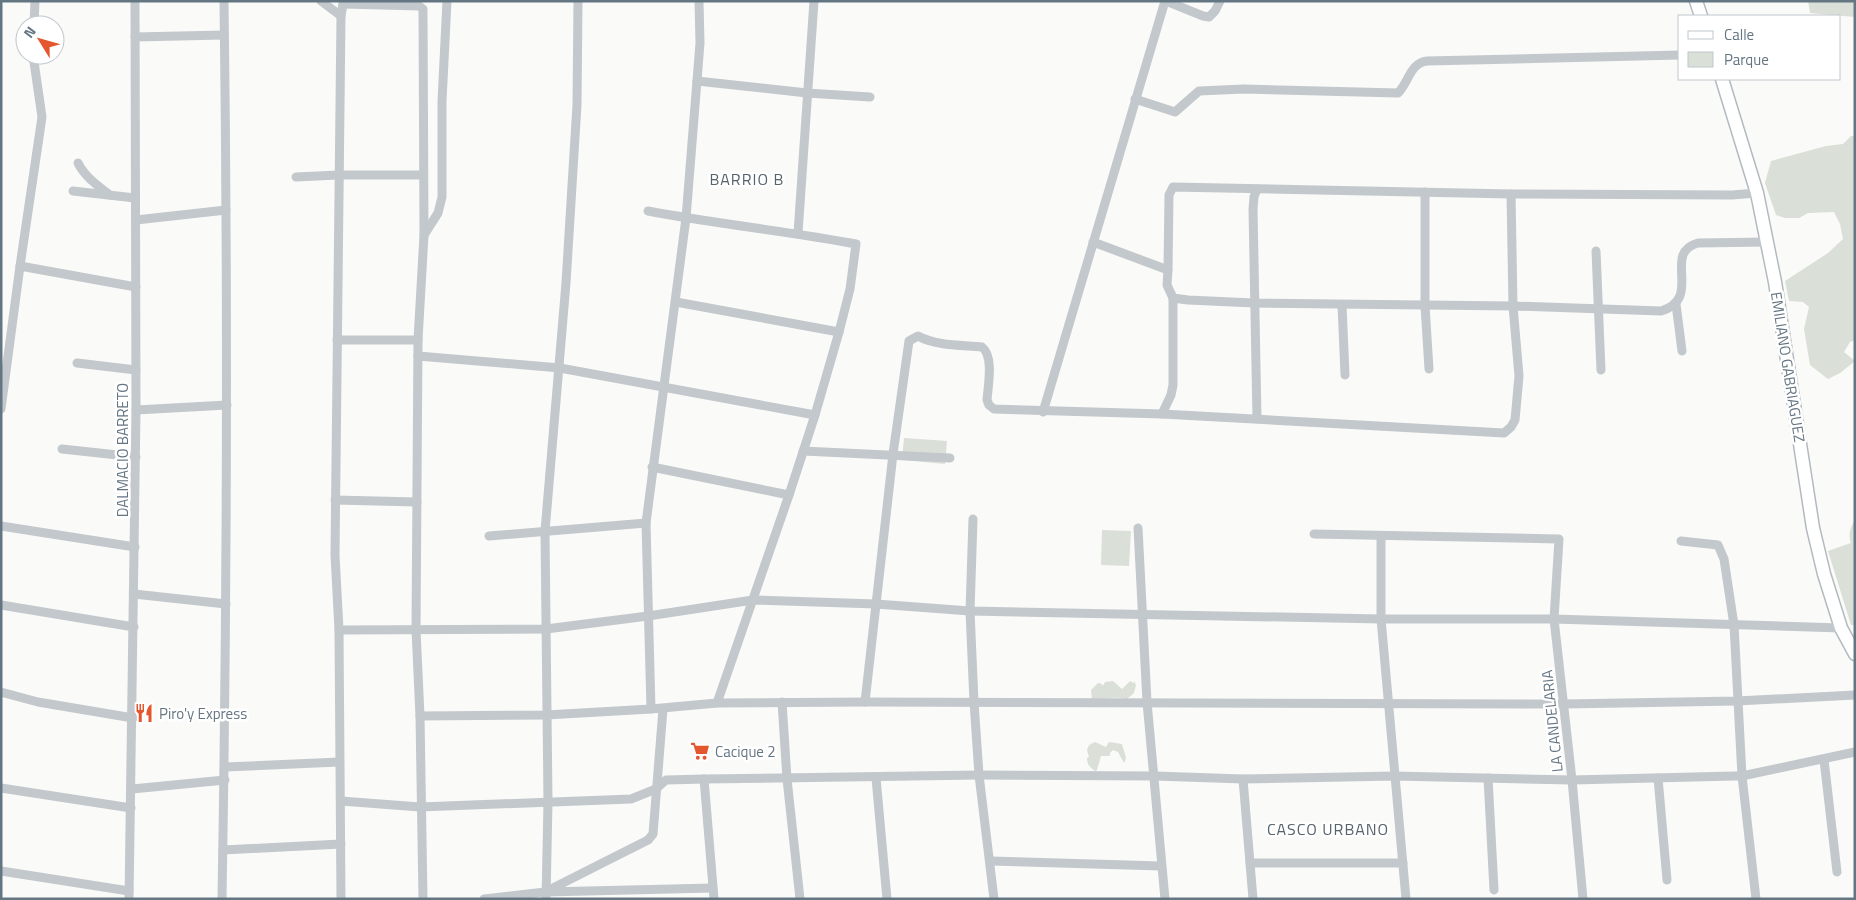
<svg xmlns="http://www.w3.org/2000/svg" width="1856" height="900" viewBox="0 0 1856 900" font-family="'Titillium Web',sans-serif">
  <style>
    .green { fill: #dadfd7 }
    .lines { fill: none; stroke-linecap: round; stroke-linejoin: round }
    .secondary-casing { stroke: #b3babf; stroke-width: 15 }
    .street { stroke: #c3c8cc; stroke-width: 9 }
    .secondary { stroke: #fff; stroke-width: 12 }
    .labels { text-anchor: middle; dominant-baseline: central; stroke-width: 5; stroke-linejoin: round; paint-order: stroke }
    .street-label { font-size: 15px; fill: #657683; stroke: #fff }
    .poi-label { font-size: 15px; fill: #657683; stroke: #fff; text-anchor: start }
    .neighbourhood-label { font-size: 16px; letter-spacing: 1px; fill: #57646e; stroke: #fff }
  </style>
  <rect width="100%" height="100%" fill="#fafaf8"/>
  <!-- green -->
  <g class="green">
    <polygon points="1808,1 1855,1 1855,17 1810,13"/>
    <polygon points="1851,136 1855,136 1855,340 1850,342 1844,352 1855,361 1840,373 1828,379 1810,365 1804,329 1809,307 1803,302 1789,301 1785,281 1828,253 1843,239 1840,224 1834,212 1808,213 1799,218 1785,218 1776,215 1765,183 1771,161 1826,146 1843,144"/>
    <polygon points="904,438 947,441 945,464 902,460"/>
    <path d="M1855,520V625H1851L1828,551L1851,543C1848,535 1850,528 1855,520Z"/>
    <polygon points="1102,530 1131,531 1129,566 1101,565"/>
    <path d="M1113,681L1122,689L1130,681L1134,683V681L1136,685L1134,693L1127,699C1115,696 1105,699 1092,699L1091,690L1098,683L1102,684L1103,686L1105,682Z"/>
    <path d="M1095,742L1106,747L1109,742L1122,744L1126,758L1124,763L1118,752L1113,750L1110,753V756H1101L1097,770L1095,771C1090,767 1087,765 1087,758L1089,757L1087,750L1089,745Z"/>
  </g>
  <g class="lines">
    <!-- secondary casing -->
    <g class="secondary-casing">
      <g id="secondary">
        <polyline points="1696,1 1701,16"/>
        <polyline points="1722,79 1757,193 1775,282 1813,528 1824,574 1841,628 1855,654"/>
      </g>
    </g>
    <!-- street -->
    <g class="street">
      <polyline points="321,1 341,16"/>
      <polyline points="344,1 343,4 419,6 423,9 424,235 418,340 416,630 420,716 423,899"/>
      <polyline points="699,1 700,43 686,218 646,523 651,709 717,703 865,702 1564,704 1737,701 1855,695"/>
      <polyline points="1166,1 1203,16 1209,17 1215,11 1220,1"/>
      <polyline points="34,25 35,1"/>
      <polyline points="135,37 224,35"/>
      <polyline points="697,81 807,93 870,97"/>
      <path d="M1135,99L1175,112L1199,91L1244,89L1398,93C1409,82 1410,63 1427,61L1680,55"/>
      <path d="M78,163C85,177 98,186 110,195"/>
      <polyline points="296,177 338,175 423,175"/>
      <polyline points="73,191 135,198"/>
      <polyline points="1425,192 1425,306 1429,369"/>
      <path d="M648,211C717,224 787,231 856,244L850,289L839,332L815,415L789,495L717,703"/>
      <polyline points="136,220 226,210"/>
      <polyline points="798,233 814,1"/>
      <polyline points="424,235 438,213 442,197 442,101 447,1"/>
      <path d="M1093,242L1168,270L1167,285L1173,298L1188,300L1254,303L1513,306L1661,311C1704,298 1661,253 1698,243L1767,242"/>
      <polyline points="1596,251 1601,370"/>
      <polyline points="20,266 136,287"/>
      <polyline points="1168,270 1169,195 1173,187 1511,194 1732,195 1757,193"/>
      <polyline points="676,302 839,332"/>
      <polyline points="1676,304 1682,351"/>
      <polyline points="1342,305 1345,375"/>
      <polyline points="337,340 418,340"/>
      <polyline points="418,356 560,368 815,415"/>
      <polyline points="77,363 136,370"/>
      <polyline points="1,409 20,266 42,117 33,55"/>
      <polyline points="136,410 227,405"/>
      <polyline points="1043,412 1165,1"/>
      <polyline points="1162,414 1504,433 1511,427 1515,420 1519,376 1513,306 1511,194"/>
      <polyline points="1257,419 1253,209 1254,197 1257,189"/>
      <polyline points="62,449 136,457"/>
      <polyline points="803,451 950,458"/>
      <polyline points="652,467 789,495"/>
      <polyline points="335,500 417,502"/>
      <polyline points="973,519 970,611 974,702 979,775 994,899"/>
      <polyline points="1,526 135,547"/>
      <polyline points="1138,528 1147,702 1165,899"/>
      <polyline points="1314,534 1559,539 1554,619 1572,780 1583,899"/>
      <polyline points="489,536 646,523"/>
      <polyline points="1381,536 1381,619 1406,899"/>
      <polyline points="1681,541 1718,545 1724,559 1734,625 1742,776 1756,899"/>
      <polyline points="134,594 226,604"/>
      <polyline points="1,605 134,627"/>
      <polyline points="339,630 546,629 648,616 753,600 876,604 970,611 1381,619 1554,619 1841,628"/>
      <polyline points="1,692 38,702 133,718"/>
      <polyline points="782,702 787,779 800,899"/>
      <path d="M865,702L893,454L909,341L918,336C936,346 962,345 982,347C994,356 988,386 987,400L989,405L994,409L1162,414L1171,395L1173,385V298"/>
      <polyline points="420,716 546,715 651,709"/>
      <polyline points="1824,760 1837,872"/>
      <polyline points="225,767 339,762"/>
      <polyline points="876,778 887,899"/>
      <polyline points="1488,778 1494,890"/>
      <polyline points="1658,778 1667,880"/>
      <polyline points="704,779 714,899"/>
      <polyline points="1243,779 1253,899"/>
      <polyline points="1,788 131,808"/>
      <polyline points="132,789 225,780"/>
      <polyline points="341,801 420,807 631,799 656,789 666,780 704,779 979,775 1155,776 1243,779 1394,776 1572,780 1734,776 1742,776 1855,752"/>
      <polyline points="223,850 341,844"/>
      <polyline points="990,861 1161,866"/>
      <polyline points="1250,863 1403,863"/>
      <polyline points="1,871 129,891"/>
      <polyline points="545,892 648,840 653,834 663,709"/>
      <polyline points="129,899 136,410 135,1"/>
      <path d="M222,899C227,600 228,300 224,1"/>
      <polyline points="341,899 339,630 335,555 341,16 343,4"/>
      <polyline points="484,899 545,892 713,888"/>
      <polyline points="546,899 548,802 545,531 566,283 577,105 578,1"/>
    </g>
    <!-- secondary -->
    <use href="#secondary" class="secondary"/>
  </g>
  <!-- icons -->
  <defs>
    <g id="restaurant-bare" transform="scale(1.5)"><path d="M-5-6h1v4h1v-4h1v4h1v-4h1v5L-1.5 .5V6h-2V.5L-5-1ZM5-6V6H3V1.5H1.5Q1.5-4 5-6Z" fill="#e4572e" stroke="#fff" stroke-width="2.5" paint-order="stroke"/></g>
    <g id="supermarket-bare" transform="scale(1.5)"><path d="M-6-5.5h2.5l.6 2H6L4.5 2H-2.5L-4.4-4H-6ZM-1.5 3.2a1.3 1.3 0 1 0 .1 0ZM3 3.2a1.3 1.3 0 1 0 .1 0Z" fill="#e4572e" stroke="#fff" stroke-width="2.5" paint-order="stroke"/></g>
  </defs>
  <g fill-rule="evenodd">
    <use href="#restaurant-bare" x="144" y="713"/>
    <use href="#supermarket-bare" x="700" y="751"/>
  </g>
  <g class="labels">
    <!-- street labels -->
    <g class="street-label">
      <text transform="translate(1788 367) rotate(81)">EMILIANO GABRIAGUEZ</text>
      <text transform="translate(122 450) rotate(-90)">DALMACIO BARRETO</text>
      <text transform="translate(1552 721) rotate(-96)">LA CANDELARIA</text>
    </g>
    <!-- poi labels -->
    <g class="poi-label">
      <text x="159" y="713">Piro'y Express</text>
      <text x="715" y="751">Cacique 2</text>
    </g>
    <!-- neighbourhood labels -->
    <g class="neighbourhood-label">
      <text x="747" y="179">BARRIO B</text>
      <text x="1328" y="829">CASCO URBANO</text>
    </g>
  </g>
  <!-- border -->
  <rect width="1856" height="900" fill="none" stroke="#657683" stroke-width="5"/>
  <!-- legend -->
  <rect x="1678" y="15" width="162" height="65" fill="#ffffff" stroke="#c1c8cd"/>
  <rect x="1688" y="31" width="25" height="8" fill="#ffffff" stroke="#c1c8cd"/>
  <text x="1724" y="40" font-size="15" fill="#657683">Calle</text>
  <rect x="1688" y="52" width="25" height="15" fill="#dadfd7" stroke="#c1c8cd"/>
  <text x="1724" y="65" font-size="15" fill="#657683">Parque</text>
  <!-- north arrow -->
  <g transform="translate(40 40) rotate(307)"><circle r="24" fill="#ffffff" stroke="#c1c8cd"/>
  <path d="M0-4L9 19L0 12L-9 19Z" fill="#e4572e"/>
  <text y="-8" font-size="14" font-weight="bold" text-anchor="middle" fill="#657683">N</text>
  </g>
</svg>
